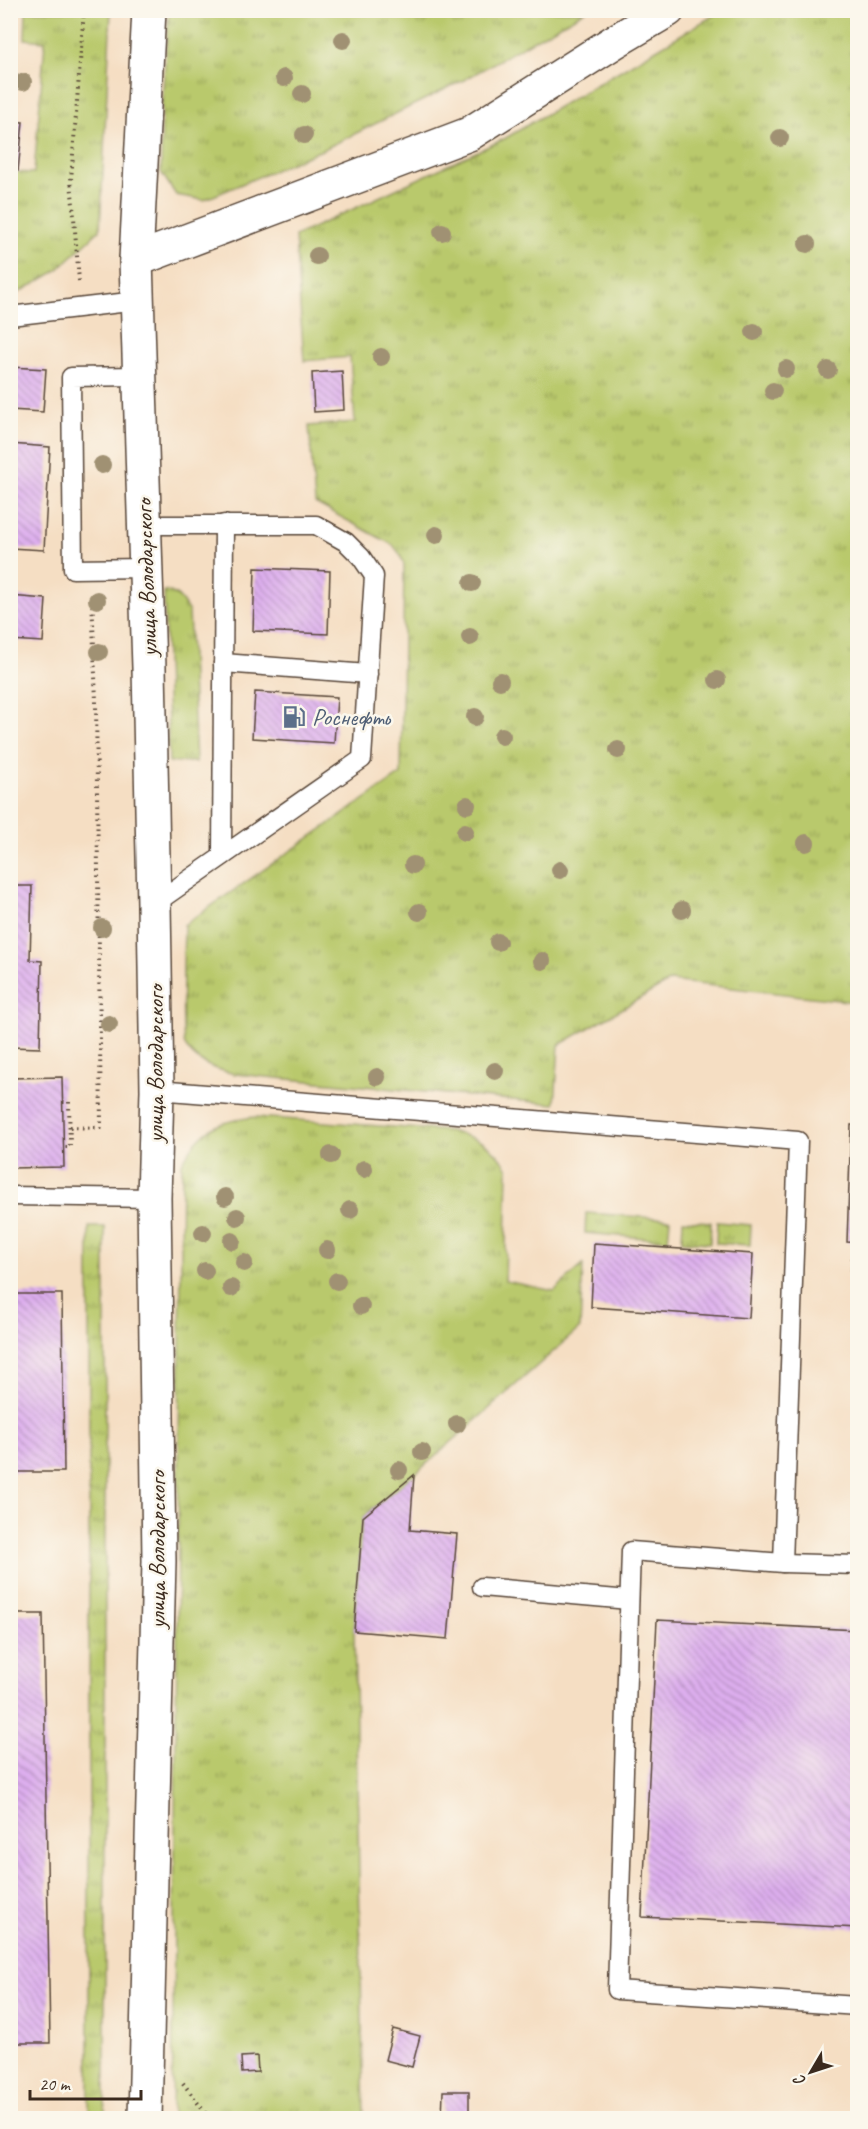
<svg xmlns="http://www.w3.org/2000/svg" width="868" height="2129" viewBox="0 0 868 2129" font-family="Caveat,sans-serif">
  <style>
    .grass { fill: url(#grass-tufts); stroke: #7a7a45; stroke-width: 1.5 }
    .building { fill: url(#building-back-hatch) }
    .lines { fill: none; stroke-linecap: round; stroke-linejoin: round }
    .lane-casing { stroke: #574537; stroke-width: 21 }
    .street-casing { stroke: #574537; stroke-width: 36 }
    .path { stroke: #574537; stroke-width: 4; stroke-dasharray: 1.5 4.5; stroke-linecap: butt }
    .lane { stroke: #fff; stroke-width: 18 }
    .street { stroke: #fff; stroke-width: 33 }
    .tree { fill: #a09173 }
    .labels { text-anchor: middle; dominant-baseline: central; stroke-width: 5; stroke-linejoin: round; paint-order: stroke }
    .street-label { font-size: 24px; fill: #3b2a1e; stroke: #fbf7ec }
    .service-label { font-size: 24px; fill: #4e5e75; stroke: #fbf7ec; text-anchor: start }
  </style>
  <defs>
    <pattern id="grass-tufts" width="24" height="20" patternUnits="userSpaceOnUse" patternTransform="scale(1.5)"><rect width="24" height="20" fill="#b9c96c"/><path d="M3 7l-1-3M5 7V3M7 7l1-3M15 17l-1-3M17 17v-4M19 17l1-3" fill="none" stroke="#98a358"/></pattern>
    <pattern id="building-back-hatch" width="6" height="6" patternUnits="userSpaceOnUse" patternTransform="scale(1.5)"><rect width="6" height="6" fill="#ddaeee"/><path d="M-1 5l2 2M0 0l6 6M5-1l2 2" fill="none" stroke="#b48ec0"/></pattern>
  </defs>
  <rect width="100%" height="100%" fill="#fbf7ec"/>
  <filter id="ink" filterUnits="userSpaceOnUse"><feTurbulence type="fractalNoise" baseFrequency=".0167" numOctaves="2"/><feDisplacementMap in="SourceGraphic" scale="12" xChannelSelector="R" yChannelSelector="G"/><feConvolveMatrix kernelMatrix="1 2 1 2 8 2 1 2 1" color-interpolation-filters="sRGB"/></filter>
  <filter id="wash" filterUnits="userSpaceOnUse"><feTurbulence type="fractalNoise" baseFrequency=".008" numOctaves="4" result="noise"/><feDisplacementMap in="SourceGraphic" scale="24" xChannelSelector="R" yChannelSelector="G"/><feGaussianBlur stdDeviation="1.35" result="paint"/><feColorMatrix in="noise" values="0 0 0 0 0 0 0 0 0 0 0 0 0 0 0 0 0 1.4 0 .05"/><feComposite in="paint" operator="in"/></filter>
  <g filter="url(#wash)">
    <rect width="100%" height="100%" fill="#f5dec3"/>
    <!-- grass -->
    <g class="grass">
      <polygon points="26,11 111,11 100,230 55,272 11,297 12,172 34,173 45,41 25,39"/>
      <polygon points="169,11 169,10 585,11 464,80 324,149 204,200 176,195 161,172 162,101"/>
      <path d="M721,11H857L858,989H854L855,1002L670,981L559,1045L555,1104L235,1074C215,1069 196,1064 185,1045C180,1037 184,942 184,925L401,774L404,565L400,554L393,545L315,503L309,426L355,422L350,357L304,361L295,236L504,139Z"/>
      <path d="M164,591C178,592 182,601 189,612L196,762H169Z"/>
      <path d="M256,1117L449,1131C477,1138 493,1143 508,1169L505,1281L554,1291L583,1265L580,1328L414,1475L363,1517L354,1632L364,2118H172L182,1163C201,1128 217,1121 256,1117Z"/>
      <polygon points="586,1213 670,1219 668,1240 585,1233"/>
      <polygon points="683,1220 711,1222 710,1243 682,1241"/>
      <polygon points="717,1222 751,1225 750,1245 716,1243"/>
      <rect x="89" y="1227" width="16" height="891"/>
    </g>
    <g id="blocks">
      <!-- building -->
      <g class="building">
        <polygon points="10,10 17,10 15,27 10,26"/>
        <polygon points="10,121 23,122 18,171 10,170"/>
        <polygon points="10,367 46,369 43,412 10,410"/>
        <polygon points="342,371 344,410 314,412 312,373"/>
        <polygon points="10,444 50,447 44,550 10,548"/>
        <polygon points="255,568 330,571 328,634 253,631"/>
        <polygon points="10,596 46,599 43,642 10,640"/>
        <polygon points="255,692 337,697 334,743 252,738"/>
        <polygon points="10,886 32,886 30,960 42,961 40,1048 10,1047"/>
        <polygon points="853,1057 858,1058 858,1089 852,1089"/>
        <polygon points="62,1077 64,1167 11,1168 10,1078"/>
        <polygon points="851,1125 858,1125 858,1243 847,1242"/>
        <polygon points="594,1243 753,1254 749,1318 591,1307"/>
        <polygon points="851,1259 858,1259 858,1287 850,1286"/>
        <polygon points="10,1294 62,1294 64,1472 10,1472"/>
        <polygon points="414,1475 410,1530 457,1534 448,1639 354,1631 363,1517"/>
        <polygon points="10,1614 43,1614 50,2043 10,2043"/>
        <polygon points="657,1620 858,1630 858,1928 642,1917"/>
        <polygon points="393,2029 420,2036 412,2067 385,2060"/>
        <polygon points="257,2056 258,2072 242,2073 241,2057"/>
        <polygon points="443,2091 469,2091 469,2118 442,2118"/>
      </g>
    </g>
  </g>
  <g filter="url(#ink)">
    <use href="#blocks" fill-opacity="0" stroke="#574537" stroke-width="1.5"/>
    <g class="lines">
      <!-- lane casing -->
      <g class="lane-casing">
        <g id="lane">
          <polyline points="10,316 137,301"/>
          <polyline points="139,376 71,377 73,569 145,568"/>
          <polyline points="143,525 316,525 346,542 361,557 374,576 362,759 154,904"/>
          <polyline points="223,663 368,674"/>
          <polyline points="222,856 224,524"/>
          <polyline points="157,1090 798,1141 783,1563"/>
          <polyline points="10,1196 154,1198"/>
          <polyline points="858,1565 783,1563 631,1551 617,1990 858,2006"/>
          <polyline points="482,1587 629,1600"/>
        </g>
      </g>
      <!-- street casing -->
      <g class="street-casing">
        <g id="street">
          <polyline points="136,260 469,134 614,42 668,10"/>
          <polyline points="145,2118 159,1561 154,1198 157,1090 154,904 149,668 136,260 149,10"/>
        </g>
      </g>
      <!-- path -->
      <g class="path">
        <polyline points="79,281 71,180 84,10"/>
        <polyline points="63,1102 69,1102 70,1147 64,1147"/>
        <polyline points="70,1127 101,1128 96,702 92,596"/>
        <polyline points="183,2083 209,2118"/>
      </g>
      <!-- lane -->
      <use href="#lane" class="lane"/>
      <!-- street -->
      <use href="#street" class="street"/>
    </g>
    <!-- trees -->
    <g class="tree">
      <circle cx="343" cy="40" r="9"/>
      <circle cx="284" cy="78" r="9"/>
      <circle cx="23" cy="82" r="9"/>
      <circle cx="302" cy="94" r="9"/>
      <circle cx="304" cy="135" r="9"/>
      <circle cx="780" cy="138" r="9"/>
      <circle cx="442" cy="232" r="9"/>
      <circle cx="807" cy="244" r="9"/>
      <circle cx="317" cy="256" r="9"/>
      <circle cx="754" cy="332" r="9"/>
      <circle cx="381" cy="357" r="9"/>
      <circle cx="786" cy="369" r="9"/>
      <circle cx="828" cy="370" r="9"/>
      <circle cx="773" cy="391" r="9"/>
      <circle cx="102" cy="465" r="9"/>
      <circle cx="436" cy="535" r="9"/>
      <circle cx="472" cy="583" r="9"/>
      <circle cx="97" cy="600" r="9"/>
      <circle cx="470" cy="637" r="9"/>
      <circle cx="99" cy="652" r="9"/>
      <circle cx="717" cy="680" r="9"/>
      <circle cx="500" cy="681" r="9"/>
      <circle cx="475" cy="717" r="9"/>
      <circle cx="502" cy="736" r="9"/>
      <circle cx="618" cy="750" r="9"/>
      <circle cx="467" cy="805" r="9"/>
      <circle cx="465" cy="832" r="9"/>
      <circle cx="806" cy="843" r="9"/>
      <circle cx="413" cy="865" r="9"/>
      <circle cx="560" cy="870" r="9"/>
      <circle cx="682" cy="910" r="9"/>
      <circle cx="419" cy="912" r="9"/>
      <circle cx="102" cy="928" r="9"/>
      <circle cx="498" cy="942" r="9"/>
      <circle cx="542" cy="961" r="9"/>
      <circle cx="109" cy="1024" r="9"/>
      <circle cx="495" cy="1071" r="9"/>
      <circle cx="377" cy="1077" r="9"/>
      <circle cx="331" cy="1155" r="9"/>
      <circle cx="364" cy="1169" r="9"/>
      <circle cx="225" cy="1197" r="9"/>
      <circle cx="350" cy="1210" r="9"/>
      <circle cx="237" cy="1217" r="9"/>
      <circle cx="203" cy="1233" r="9"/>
      <circle cx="232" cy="1241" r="9"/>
      <circle cx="327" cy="1250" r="9"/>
      <circle cx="244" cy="1263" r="9"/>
      <circle cx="205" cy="1271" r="9"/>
      <circle cx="337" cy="1281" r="9"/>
      <circle cx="231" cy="1288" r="9"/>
      <circle cx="361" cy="1306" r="9"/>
      <circle cx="457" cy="1424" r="9"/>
      <circle cx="422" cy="1452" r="9"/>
      <circle cx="399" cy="1470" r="9"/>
    </g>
  </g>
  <!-- icons -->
  <defs>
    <g id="fuel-bare" transform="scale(1.8)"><path d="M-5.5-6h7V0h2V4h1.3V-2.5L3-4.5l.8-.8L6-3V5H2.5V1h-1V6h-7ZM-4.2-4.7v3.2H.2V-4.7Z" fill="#5c6f8a" stroke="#fbf7ec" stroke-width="2.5" paint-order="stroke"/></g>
  </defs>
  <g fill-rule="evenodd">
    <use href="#fuel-bare" x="294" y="717"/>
  </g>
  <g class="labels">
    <!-- street labels -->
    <g class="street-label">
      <text transform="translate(146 578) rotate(-92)">улица Володарского</text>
      <text transform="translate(155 1064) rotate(-90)">улица Володарского</text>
      <text transform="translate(157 1550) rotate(-90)">улица Володарского</text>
    </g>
    <!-- service labels -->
    <g class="service-label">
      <text x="312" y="717">Роснефть</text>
    </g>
  </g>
  <!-- margin -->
  <rect width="868" height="2129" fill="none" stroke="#fbf7ec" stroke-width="36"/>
  <!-- north arrow -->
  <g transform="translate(811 2072) rotate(231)" stroke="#fbf7ec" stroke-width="4.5" paint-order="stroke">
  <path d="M0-4.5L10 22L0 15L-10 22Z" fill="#3b2a1e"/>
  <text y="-9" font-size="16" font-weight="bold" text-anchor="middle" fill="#3b2a1e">С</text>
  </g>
  <!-- scale -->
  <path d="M30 2090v9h111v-9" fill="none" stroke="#3b2a1e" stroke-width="3"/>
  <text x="39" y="2090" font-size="18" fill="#3b2a1e" stroke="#fbf7ec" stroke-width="4.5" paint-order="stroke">20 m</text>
</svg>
